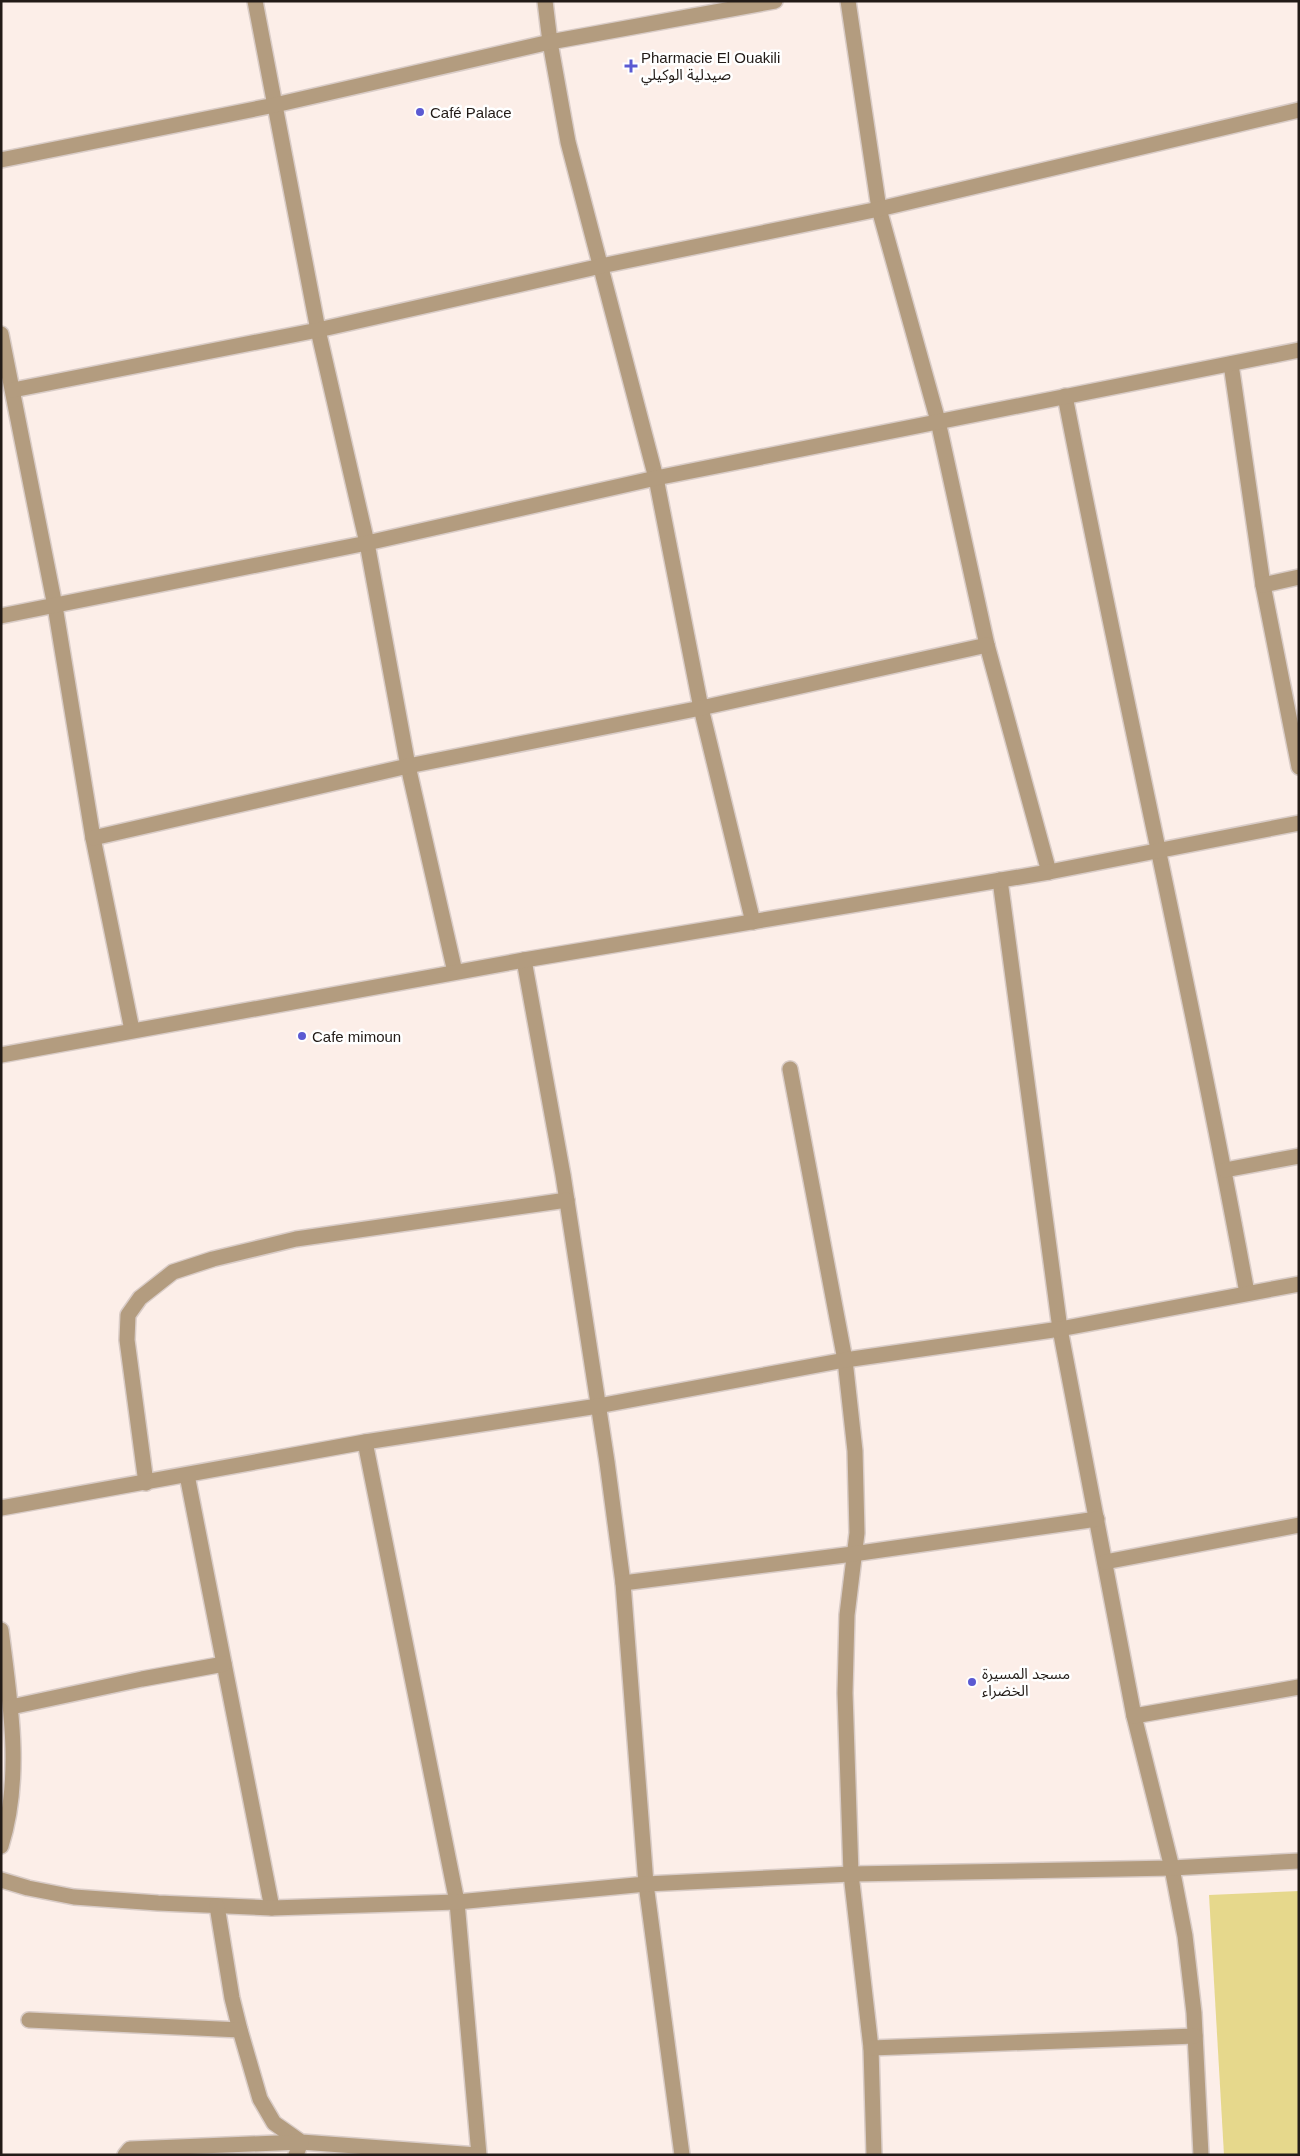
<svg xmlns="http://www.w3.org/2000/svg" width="1300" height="2156" viewBox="0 0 1300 2156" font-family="Helvetica,'Noto Sans Arabic',sans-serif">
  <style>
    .green { fill: #e6d88c }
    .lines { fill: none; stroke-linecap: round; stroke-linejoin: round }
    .minor-casing { stroke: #d9ccc7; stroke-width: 18 }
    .minor { stroke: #b39c7f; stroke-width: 15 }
    .poi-dot { fill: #5b5ad2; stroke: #fff; stroke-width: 2 }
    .labels { text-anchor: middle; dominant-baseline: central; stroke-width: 5; stroke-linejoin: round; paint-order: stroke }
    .poi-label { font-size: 15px; fill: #221b17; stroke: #fff; text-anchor: start }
  </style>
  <rect width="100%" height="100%" fill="#fceee8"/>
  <!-- green -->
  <polygon class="green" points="1299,1891 1299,2155 1224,2155 1209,1895"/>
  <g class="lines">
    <!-- minor casing -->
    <g class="minor-casing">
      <g id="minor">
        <polyline points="255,1 318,330 367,543 408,766 455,972"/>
        <polyline points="545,1 550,42 568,142 656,478 701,708 753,922"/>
        <polyline points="848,1 879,209 938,421 987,645 1049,872"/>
        <polyline points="1,160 275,105 550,42 775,1"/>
        <polyline points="1,334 55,606 93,838 132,1030"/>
        <polyline points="1231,364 1263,585 1299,767"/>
        <polyline points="13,390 318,330 601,266 879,209 1299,110"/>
        <path d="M1065,396C1123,696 1192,993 1247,1293"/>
        <polyline points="1263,585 1299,577"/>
        <polyline points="1,616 367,543 656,478 1299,350"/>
        <polyline points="93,838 408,766 701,708 987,645"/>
        <polyline points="1000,880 1060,1329 1134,1716 1172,1868 1185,1936 1194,2013 1201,2155"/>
        <polyline points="524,960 563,1175 607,1462 623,1583 646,1884 682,2155"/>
        <polyline points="1,1055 524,960 1049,872 1299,823"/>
        <polyline points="790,1069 845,1360 855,1451 857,1533 847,1615 845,1693 851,1874 871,2048 874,2155"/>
        <polyline points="1225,1170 1299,1156"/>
        <polyline points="365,1442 457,1902 479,2155"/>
        <polyline points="187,1475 272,1908"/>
        <polyline points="146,1483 127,1340 128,1315 140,1298 173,1272 213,1259 296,1239 567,1200"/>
        <polyline points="1,1508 365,1442 598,1406 845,1360 1060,1329 1299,1284"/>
        <polyline points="1105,1562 1299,1525"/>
        <polyline points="623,1583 853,1554 1097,1519"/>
        <path d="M1,1630C10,1701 23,1776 1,1846"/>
        <polyline points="11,1707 142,1679 224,1664"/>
        <polyline points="1134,1716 1299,1687"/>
        <polyline points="1,1880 28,1888 74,1897 158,1903 272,1908 457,1902 646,1884 851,1874 1172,1868 1299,1861"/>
        <polyline points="217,1906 232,1998 240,2030 260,2099 274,2123 301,2142 477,2155"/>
        <polyline points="29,2020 240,2030"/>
        <polyline points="871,2048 1195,2036"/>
        <polyline points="125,2155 130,2149 301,2142 296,2155"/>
      </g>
    </g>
    <!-- minor -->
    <use href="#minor" class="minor"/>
  </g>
  <!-- markers -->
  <g class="poi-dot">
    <path d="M628.5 58.5h5v5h5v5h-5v5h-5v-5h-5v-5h5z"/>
    <circle cx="420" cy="112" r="5"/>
    <circle cx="302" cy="1036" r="5"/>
    <circle cx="972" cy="1682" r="5"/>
  </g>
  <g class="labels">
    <!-- poi labels -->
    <g class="poi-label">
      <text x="641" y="57">Pharmacie El Ouakili<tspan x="641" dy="17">صيدلية الوكيلي</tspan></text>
      <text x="430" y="112">Café Palace</text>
      <text x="312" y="1036">Cafe mimoun</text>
      <text x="982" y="1673">مسجد المسيرة<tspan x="982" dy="17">الخضراء</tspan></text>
    </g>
  </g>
  <!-- border -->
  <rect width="1300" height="2156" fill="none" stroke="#221b17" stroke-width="5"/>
</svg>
